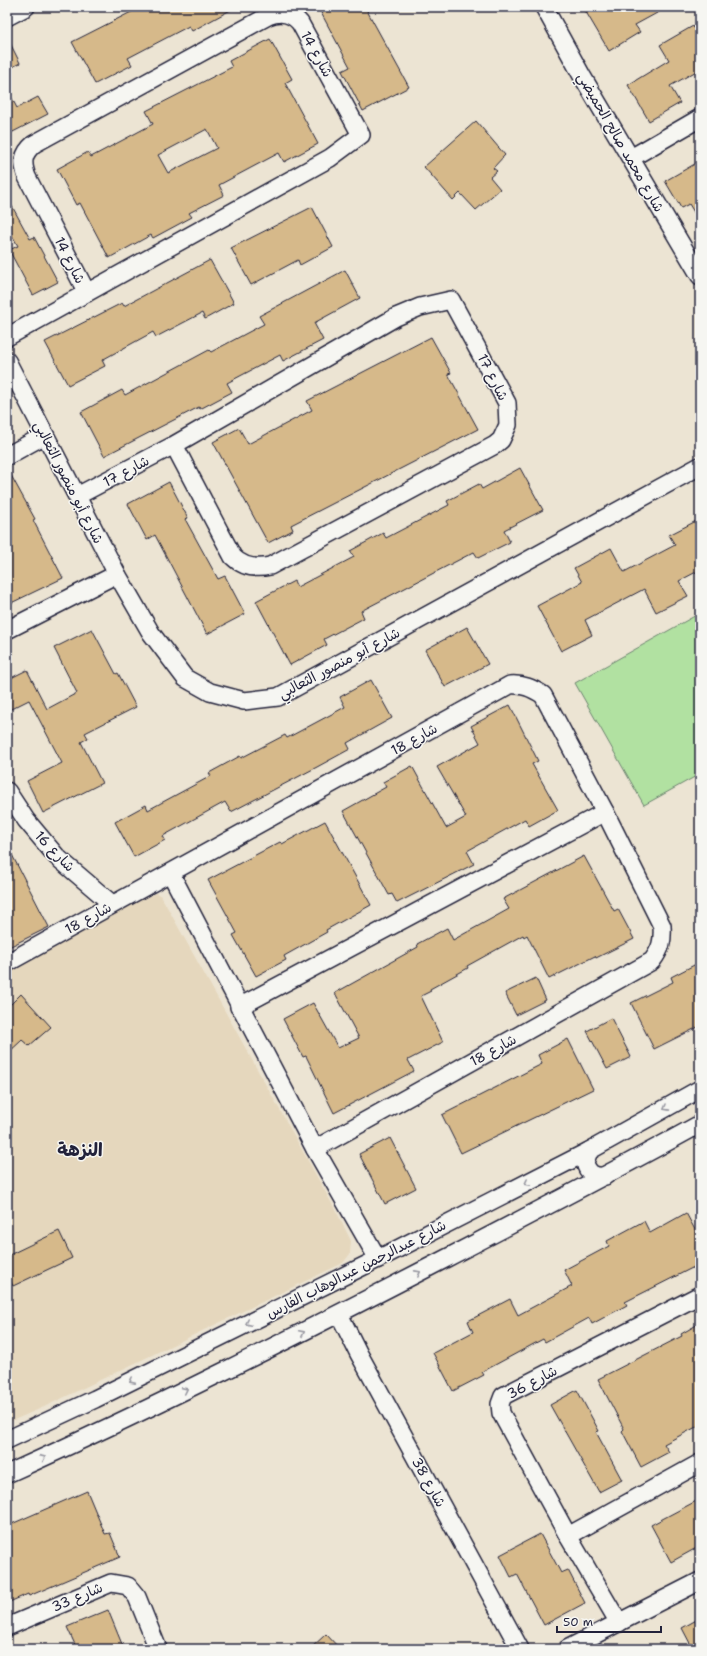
<svg xmlns="http://www.w3.org/2000/svg" width="707" height="1656" viewBox="0 0 707 1656" font-family="'Shantell Sans','Playpen Sans Arabic',sans-serif">
  <style>
    .built { fill: #e5d7bd }
    .green { fill: #b1e1a1; stroke: #6a826e }
    .building { fill: #d6b98a; stroke: #22223b; fill-rule: evenodd }
    .lines { fill: none; stroke-linecap: round; stroke-linejoin: round }
    .minor-casing { stroke: #22223b; stroke-width: 20 }
    .minor { stroke: #f6f6f2; stroke-width: 17 }
    .oneway { stroke: #9797a0 }
    .labels { text-anchor: middle; dominant-baseline: central; stroke-width: 3; stroke-linejoin: round; paint-order: stroke }
    .street-label { font-size: 14px; fill: #22223b; stroke: #f6f6f2 }
    .district-label { font-size: 18px; font-weight: bold; fill: #22223b; stroke: #f6f6f2 }
  </style>
  <rect width="100%" height="100%" fill="#ece4d3"/>
  <filter id="ink" filterUnits="userSpaceOnUse"><feTurbulence type="fractalNoise" baseFrequency=".025" numOctaves="2"/><feDisplacementMap in="SourceGraphic" scale="8" xChannelSelector="R" yChannelSelector="G"/><feConvolveMatrix kernelMatrix="1 2 1 2 8 2 1 2 1" color-interpolation-filters="sRGB"/></filter>
  <g filter="url(#ink)">
    <!-- built -->
    <polygon class="built" points="156,893 161,896 336,1211 351,1241 350,1254 343,1263 44,1407 7,1423 7,964"/>
    <!-- green -->
    <polygon class="green" points="700,613 700,774 644,805 575,683"/>
    <!-- building -->
    <g class="building">
      <polygon points="141,7 236,7 192,31 189,26 128,58 132,65 95,84 72,42"/>
      <polygon points="318,7 365,7 409,87 363,111 342,71 350,67"/>
      <polygon points="583,7 668,7 635,25 640,32 609,51"/>
      <polygon points="693,26 700,39 700,69 670,86 680,103 649,121 628,85 669,60 660,45"/>
      <polygon points="7,37 20,63 7,70"/>
      <path d="M270,39L292,79L285,83L318,144L284,162L279,153L219,185L224,195L189,213L192,217L153,238L151,235L109,258L80,203L76,205L57,169L88,152L91,157L153,124L146,111L232,67L229,61ZM207,129L217,148L168,173L158,155Z"/>
      <polygon points="7,89 17,108 38,97 48,114 7,135"/>
      <polygon points="476,121 505,155 493,168 497,171 490,177 500,189 476,210 460,193 453,200 424,167"/>
      <polygon points="700,161 700,222 689,204 681,208 665,181"/>
      <polygon points="7,197 30,239 34,237 58,282 33,295 9,250 18,246 7,226"/>
      <polygon points="312,207 333,247 300,265 298,260 251,285 231,248"/>
      <polygon points="210,260 234,303 205,319 202,313 156,337 153,332 102,360 105,366 68,385 45,342 122,303 124,306"/>
      <polygon points="345,270 360,298 314,323 323,340 283,361 280,355 227,383 232,392 200,409 199,407 104,456 81,412 122,390 125,395 209,350 211,352 264,324 259,316"/>
      <polygon points="431,337 451,373 448,374 478,429 291,525 293,530 268,543 213,442 239,428 248,444 312,410 307,401"/>
      <polygon points="7,468 35,519 33,520 63,578 7,605"/>
      <polygon points="520,468 543,510 504,530 510,542 478,558 474,552 361,611 364,618 324,639 327,645 290,665 256,601 294,581 297,587 354,557 350,551 383,533 386,538 449,505 447,501 479,484 482,489"/>
      <polygon points="169,482 188,518 185,519 218,579 225,576 245,614 207,634 155,535 147,540 128,504"/>
      <polygon points="700,519 700,570 679,581 688,596 656,612 644,589 585,620 592,635 561,651 537,606 582,582 574,568 611,548 624,572 675,545 669,535"/>
      <polygon points="467,627 488,664 445,687 425,650"/>
      <polygon points="92,629 116,674 118,673 136,707 85,733 88,738 81,742 102,783 43,813 27,781 62,763 29,700 7,711 7,680 27,670 47,709 77,693 54,648"/>
      <polygon points="371,680 392,718 347,743 350,749 317,767 231,812 225,802 163,836 165,840 134,857 115,822 146,805 148,810 211,776 209,773 240,756 241,758 285,735 287,738 345,707 340,697"/>
      <polygon points="510,705 538,761 532,764 558,810 529,826 525,819 467,851 474,864 397,903 392,894 389,895 343,811 386,787 383,782 412,766 446,828 466,817 437,767 480,743 471,726"/>
      <polygon points="325,821 371,905 326,930 327,932 284,956 286,960 256,976 233,935 237,933 208,880 280,842 282,844"/>
      <polygon points="7,845 49,927 7,948"/>
      <polygon points="584,856 614,911 618,909 634,939 596,958 595,956 549,979 527,935 524,937 523,935 467,966 468,968 430,989 431,991 421,996 443,1042 408,1060 414,1071 334,1113 306,1056 303,1057 283,1019 313,1003 338,1048 359,1038 335,993 418,947 417,944 447,928 453,940 509,909 503,899"/>
      <polygon points="700,962 700,1026 654,1049 631,1003 673,982 671,977"/>
      <polygon points="536,978 546,1000 516,1015 505,993"/>
      <polygon points="21,994 51,1027 29,1046 22,1040 7,1054 7,1008"/>
      <polygon points="611,1018 631,1057 607,1069 587,1031"/>
      <polygon points="568,1039 593,1089 461,1153 442,1115 542,1064 538,1055"/>
      <polygon points="390,1138 416,1188 385,1204 359,1154"/>
      <polygon points="686,1213 700,1239 700,1264 625,1302 627,1305 592,1324 589,1318 545,1342 543,1339 482,1372 484,1375 453,1391 433,1353 473,1332 468,1321 510,1299 518,1315 572,1286 564,1270 609,1246 607,1241 644,1221 650,1233"/>
      <polygon points="59,1231 72,1258 13,1286 7,1274 7,1256"/>
      <polygon points="700,1323 700,1425 664,1444 669,1452 641,1467 622,1431 624,1429 598,1379 682,1336 681,1334"/>
      <polygon points="577,1390 599,1431 596,1432 622,1480 599,1492 550,1405"/>
      <polygon points="87,1491 105,1534 110,1533 120,1557 29,1596 28,1594 7,1603 7,1526"/>
      <polygon points="700,1499 700,1546 671,1562 651,1525"/>
      <polygon points="540,1534 561,1573 568,1570 585,1603 544,1625 517,1574 511,1577 500,1555"/>
      <polygon points="108,1610 124,1649 77,1649 67,1627"/>
      <polygon points="700,1618 700,1649 693,1649 682,1628"/>
      <polygon points="326,1634 340,1649 310,1649"/>
    </g>
    <g class="lines">
      <!-- minor casing -->
      <g class="minor-casing">
        <g id="minor">
          <polyline points="544,7 582,76 700,276"/>
          <polyline points="7,17 26,7"/>
          <polyline points="631,158 700,118"/>
          <path d="M7,337L330,158L361,135L300,23C292,13 280,11 268,16L34,144C22,154 22,163 27,177L87,293"/>
          <polyline points="7,361 117,574 151,633 185,678 210,692 244,701 278,697 700,466"/>
          <polyline points="7,456 45,435"/>
          <path d="M77,496L174,445L396,317L420,307L451,300L507,403L508,425L501,440L495,445L270,566C256,569 243,567 233,557L174,445"/>
          <polyline points="7,630 117,574"/>
          <polyline points="7,791 26,820 57,857 112,904"/>
          <polyline points="171,874 315,1149 378,1259"/>
          <path d="M7,963L510,685C523,684 532,688 543,695L605,812L662,926C663,941 661,949 652,961L315,1149"/>
          <polyline points="239,1007 605,812"/>
          <path d="M589,1151L585,1162C587,1173 594,1177 605,1176"/>
          <polyline points="339,1314 359,1354 520,1649"/>
          <polyline points="7,1440 95,1399 378,1259 589,1151 700,1089"/>
          <path d="M7,1474C154,1408 298,1335 441,1261C528,1216 615,1171 700,1124"/>
          <polyline points="568,1536 700,1463"/>
          <polyline points="619,1623 568,1536 501,1413 500,1404 503,1396 700,1295"/>
          <polyline points="7,1627 111,1583 128,1586 137,1597 158,1649"/>
          <polyline points="567,1649 700,1581"/>
        </g>
      </g>
      <!-- minor -->
      <use href="#minor" class="minor"/>
    </g>
    <!-- one-way arrows -->
    <defs><path id="oneway-chevron" d="M-2-3.5L2.5 0L-2 3.5" fill="none" stroke-width="1.6" stroke-linecap="round" stroke-linejoin="round"/></defs>
    <g class="oneway">
      <use href="#oneway-chevron" transform="translate(666 1108) rotate(151)"/>
      <use href="#oneway-chevron" transform="translate(527 1183) rotate(153)"/>
      <use href="#oneway-chevron" transform="translate(418 1273) rotate(-28)"/>
      <use href="#oneway-chevron" transform="translate(248 1323) rotate(154)"/>
      <use href="#oneway-chevron" transform="translate(302 1333) rotate(-26)"/>
      <use href="#oneway-chevron" transform="translate(132 1381) rotate(153)"/>
      <use href="#oneway-chevron" transform="translate(185 1390) rotate(-26)"/>
      <use href="#oneway-chevron" transform="translate(43 1458) rotate(-24)"/>
    </g>
  </g>
  <g class="labels">
    <!-- street labels -->
    <g class="street-label">
      <text transform="translate(317 54) rotate(61)">شارع 14</text>
      <text transform="translate(621 142) rotate(60)">شارع محمد صالح الحميضي</text>
      <text transform="translate(70 260) rotate(63)">شارع 14</text>
      <text transform="translate(493 377) rotate(63)">شارع 17</text>
      <text transform="translate(126 471) rotate(-28)">شارع 17</text>
      <text transform="translate(69 482) rotate(63)">شارع أبو منصور الثعالبي</text>
      <text transform="translate(339 663) rotate(-28)">شارع أبو منصور الثعالبي</text>
      <text transform="translate(414 739) rotate(-29)">شارع 18</text>
      <text transform="translate(55 851) rotate(46)">شارع 16</text>
      <text transform="translate(88 918) rotate(-29)">شارع 18</text>
      <text transform="translate(493 1050) rotate(-29)">شارع 18</text>
      <text transform="translate(356 1269) rotate(-27)">شارع عبدالرحمن عبدالوهاب الفارس</text>
      <text transform="translate(532 1382) rotate(-28)">شارع 36</text>
      <text transform="translate(429 1482) rotate(61)">شارع 38</text>
      <text transform="translate(77 1597) rotate(-23)">شارع 33</text>
    </g>
    <!-- district labels -->
    <g class="district-label">
      <text x="80" y="1150">النزهة</text>
    </g>
  </g>
  <!-- margin -->
  <rect width="707" height="1656" fill="none" stroke="#f6f6f2" stroke-width="24"/>
  <rect x="12" y="12" width="683" height="1632" fill="none" stroke="#22223b" stroke-width="1.5" filter="url(#ink)"/>
  <!-- scale -->
  <path d="M557 1626v6h104v-6" fill="none" stroke="#22223b" stroke-width="2"/>
  <text x="563" y="1626" font-size="12" fill="#22223b" stroke="#f6f6f2" stroke-width="3" paint-order="stroke">50 m</text>
</svg>
